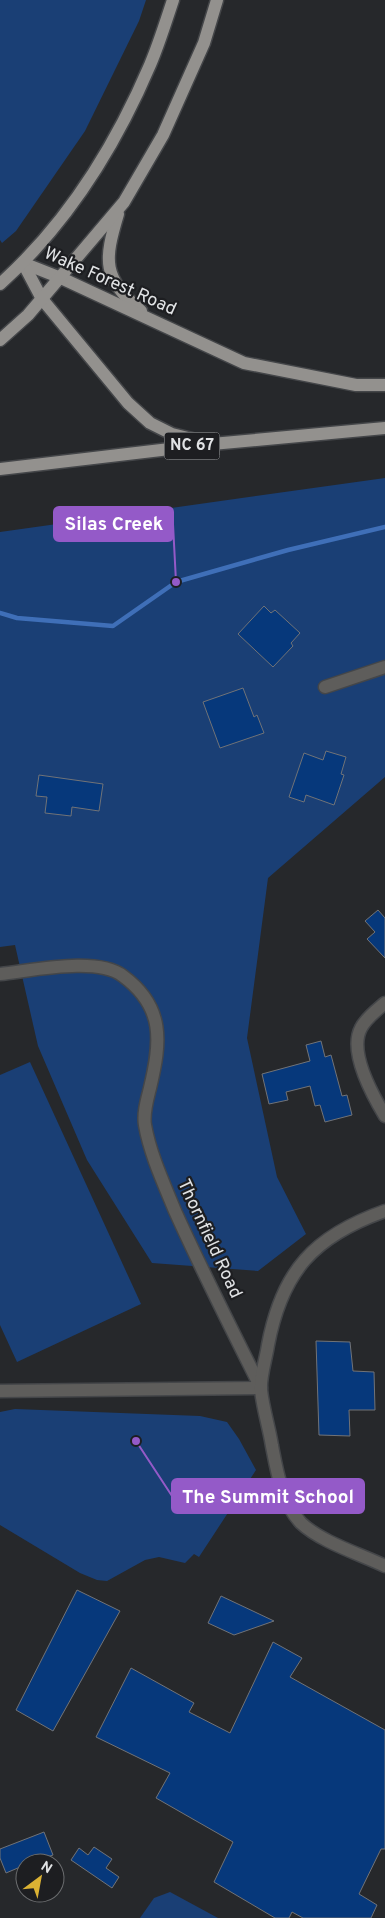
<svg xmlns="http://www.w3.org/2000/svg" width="385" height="1918" viewBox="0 0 385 1918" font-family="Overpass,sans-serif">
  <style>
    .green { fill: #1a3f75 }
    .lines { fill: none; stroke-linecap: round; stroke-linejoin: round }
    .stream { stroke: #3f6fb8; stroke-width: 4.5 }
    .building { fill: #06387b; stroke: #717377 }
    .minor-casing { stroke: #444649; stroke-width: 15 }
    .major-casing { stroke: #444649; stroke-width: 15 }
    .minor { stroke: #5e5d5b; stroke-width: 12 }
    .major { stroke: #93918e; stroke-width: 12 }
    .labels { text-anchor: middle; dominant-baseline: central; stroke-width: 4.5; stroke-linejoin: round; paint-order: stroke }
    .shield { fill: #1d1e21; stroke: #a6a8aa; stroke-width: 1 }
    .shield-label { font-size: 16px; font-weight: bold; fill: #e1e3e5 }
    .street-label { font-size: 18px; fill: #e1e3e5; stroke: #1d1e21 }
    .leader { fill: none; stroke: #945ac8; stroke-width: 2 }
    .callout-dot { fill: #945ac8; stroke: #1d1e21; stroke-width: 2 }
    .callout { fill: #945ac8; stroke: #945ac8; stroke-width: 2 }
    .callout-label { font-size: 19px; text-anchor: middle; font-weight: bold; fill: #fff }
  </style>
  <rect width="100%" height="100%" fill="#26282b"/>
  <!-- green -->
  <g class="green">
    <polygon points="0,0 146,0 139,21 85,131 16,231 2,243 0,240"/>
    <polygon points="385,478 385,777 268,878 247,1038 277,1177 306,1234 258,1271 152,1263 87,1160 38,1046 15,945 0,947 0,532"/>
    <polygon points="30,1062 141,1304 17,1362 0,1325 0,1075"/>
    <polygon points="15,1409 200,1416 227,1422 239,1439 256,1470 199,1557 194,1554 185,1563 159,1557 145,1560 107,1581 97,1580 80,1573 0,1525 0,1412"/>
    <polygon points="170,1892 218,1918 140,1918 154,1898"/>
  </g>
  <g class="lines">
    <!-- stream -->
    <polyline class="stream" points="0,613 17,618 113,626 176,582 288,550 385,527"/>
  </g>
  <!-- building -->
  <g class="building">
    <polygon points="264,606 271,613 275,610 300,633 291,643 293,646 273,667 238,634"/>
    <polygon points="243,688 254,717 257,715 264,733 220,748 203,702"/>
    <polygon points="326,751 346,757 341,774 344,775 334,805 306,795 304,802 289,797 304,753 323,760"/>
    <polygon points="39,775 103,784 99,811 72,807 71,816 45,813 47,797 36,796"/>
    <polygon points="378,910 385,918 385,958 367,939 375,932 365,921"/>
    <polygon points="321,1041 325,1057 331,1055 342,1096 347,1095 352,1115 325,1122 320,1105 315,1106 310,1086 286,1092 288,1100 269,1104 262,1074 310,1061 306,1045"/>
    <polygon points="316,1341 350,1342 353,1371 374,1372 375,1410 349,1410 350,1436 319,1435"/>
    <polygon points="77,1590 120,1611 53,1731 16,1710"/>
    <polygon points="221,1596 274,1621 234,1635 208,1623"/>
    <polygon points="273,1642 302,1658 290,1677 385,1730 385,1849 381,1849 359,1894 377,1905 371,1918 303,1918 292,1912 289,1918 275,1918 214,1882 233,1842 156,1798 170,1773 96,1737 131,1668 194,1703 189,1712 230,1733"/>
    <polygon points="44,1832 53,1855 32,1863 25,1863 25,1865 6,1873 0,1858 0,1849"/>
    <polygon points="94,1847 112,1859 106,1868 119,1877 112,1888 71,1860 79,1848 88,1855"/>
  </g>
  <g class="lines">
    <!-- minor casing -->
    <g class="minor-casing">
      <g id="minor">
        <polyline points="325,687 385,667"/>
        <path d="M0,974C31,971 97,956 123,976C165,1007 161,1042 150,1088C147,1100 143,1113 145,1125C150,1154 164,1184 175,1211C202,1271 232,1330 261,1388L0,1391"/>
        <path d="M385,1003C377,1010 366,1018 361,1028C348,1052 373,1096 385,1116"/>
        <path d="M385,1211C314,1236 282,1271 268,1345C266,1359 260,1376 261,1390C263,1409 269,1427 272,1446C277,1472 282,1503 301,1523C321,1542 360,1554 385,1566"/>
      </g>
    </g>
    <!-- major casing -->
    <g class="major-casing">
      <g id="major">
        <path d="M118,214C104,261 102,277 141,311"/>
        <polyline points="23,263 61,278 244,363 356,385 385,385"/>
        <polyline points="23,263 42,299 128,403 150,423 172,434 204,442"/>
        <path d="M0,284C67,224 115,147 150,65C159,44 166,21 173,0"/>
        <polyline points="0,340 28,315 124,202 163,135 204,43 217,0"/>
        <polyline points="0,469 212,444 385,428"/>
      </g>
    </g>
    <!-- minor -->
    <use href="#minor" class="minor"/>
    <!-- major -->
    <use href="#major" class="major"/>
  </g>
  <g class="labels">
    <!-- shield labels -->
    <rect class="shield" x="164.5" y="432.5" width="55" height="27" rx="4"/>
    <g class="shield-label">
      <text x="192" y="446">NC 67</text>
    </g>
    <!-- street labels -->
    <g class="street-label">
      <text transform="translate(110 282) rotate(24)">Wake Forest Road</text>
      <text transform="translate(209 1239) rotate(65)">Thornfield Road</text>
    </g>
  </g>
  <!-- callouts -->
  <path class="leader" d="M176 582L173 524M136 1441L172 1496"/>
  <g class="callout-dot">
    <circle cx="176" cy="582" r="5"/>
    <circle cx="136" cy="1441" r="5"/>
  </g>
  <g class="callout">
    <rect x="54" y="507" width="119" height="34" rx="5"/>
    <rect x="172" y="1479" width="192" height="34" rx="5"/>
  </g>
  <g class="callout-label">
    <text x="114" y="530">Silas Creek</text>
    <text x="268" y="1503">The Summit School</text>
  </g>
  <!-- north arrow -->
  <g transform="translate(40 1878) rotate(32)"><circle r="24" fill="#1d1e21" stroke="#6b6d6f"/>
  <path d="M0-4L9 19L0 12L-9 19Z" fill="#dbb233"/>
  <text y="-8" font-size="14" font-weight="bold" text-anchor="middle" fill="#e1e3e5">N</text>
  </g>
</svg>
